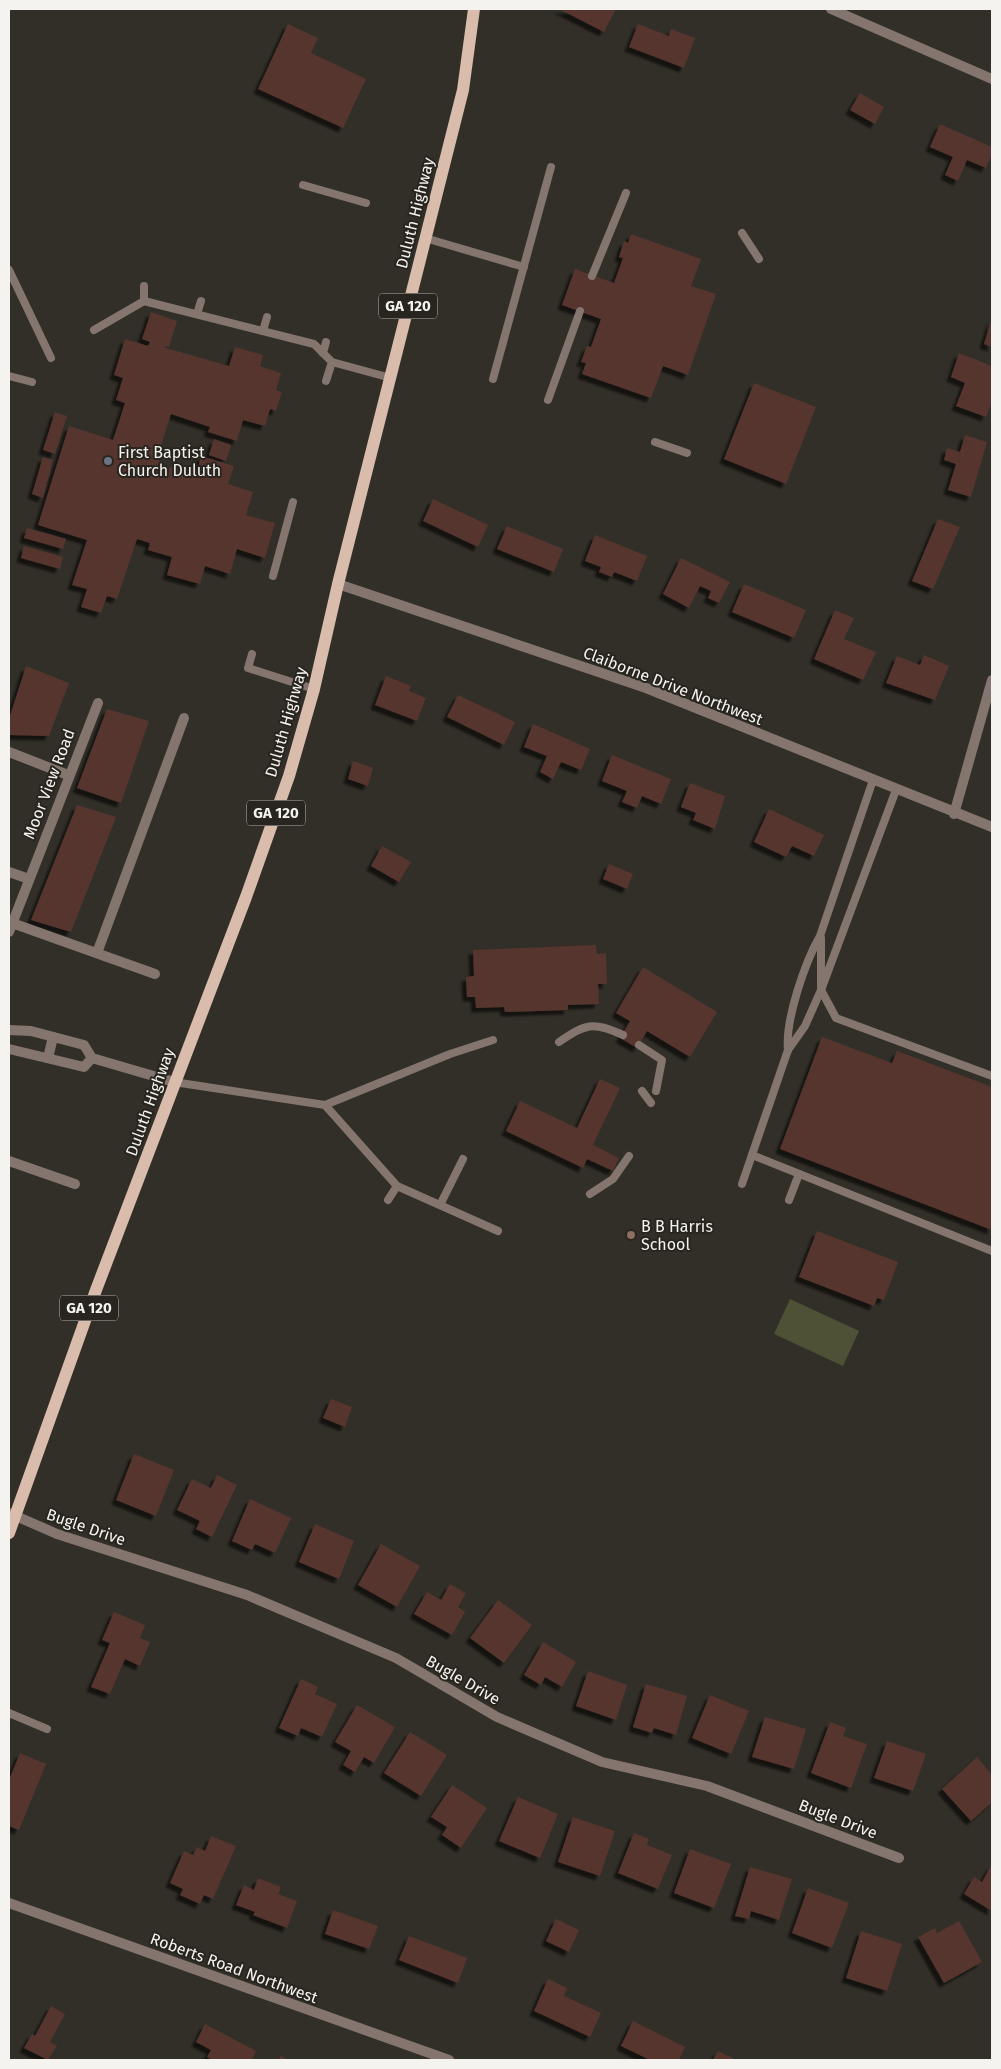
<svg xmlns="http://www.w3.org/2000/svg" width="1001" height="2069" viewBox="0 0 1001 2069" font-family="'Fira Sans',sans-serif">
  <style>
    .green { fill: #4e5135 }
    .building { fill: #55352f; filter: url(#shadow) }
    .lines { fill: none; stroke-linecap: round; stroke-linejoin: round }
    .service { stroke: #84766e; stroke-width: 8 }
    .minor { stroke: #84766e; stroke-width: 10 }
    .primary { stroke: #d9bcab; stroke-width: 12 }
    .worship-dot { fill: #6b7280; stroke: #28251f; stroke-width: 2 }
    .education-dot { fill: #8d6e63; stroke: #28251f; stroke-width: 2 }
    .labels { text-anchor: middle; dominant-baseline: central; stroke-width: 4; stroke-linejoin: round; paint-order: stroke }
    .shield { fill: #28251f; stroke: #b8b5b1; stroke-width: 1 }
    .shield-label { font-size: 15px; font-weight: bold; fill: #f5f3ef }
    .street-label { font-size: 16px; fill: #f5f3ef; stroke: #28251f }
    .poi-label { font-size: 16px; fill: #f5f3ef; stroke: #28251f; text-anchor: start }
  </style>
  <defs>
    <filter id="shadow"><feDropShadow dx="-4.5" dy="4.5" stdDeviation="1" flood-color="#0009"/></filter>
  </defs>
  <rect width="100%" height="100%" fill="#322f28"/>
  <!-- green -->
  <polygon class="green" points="790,1299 859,1331 843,1366 774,1334"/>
  <!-- building -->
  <g class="building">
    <polygon points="559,9 616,9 604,32"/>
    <polygon points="288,24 318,38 311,53 366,79 343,128 258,89"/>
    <polygon points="638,24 669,36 671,29 695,38 684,68 629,47"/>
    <polygon points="860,93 884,107 875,124 850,110"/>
    <polygon points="940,124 992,147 992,154 986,168 967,160 958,181 945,175 953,157 930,147"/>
    <polygon points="631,234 701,259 691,286 716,294 688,375 663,366 651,398 582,374 586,363 581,362 587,346 591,347 601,319 562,305 575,269 614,283 623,258 619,257 624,241 628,243"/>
    <polygon points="151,312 177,321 169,347 165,346 166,348 229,366 235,347 263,355 260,366 281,373 276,390 282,392 276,411 270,409 265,426 243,420 237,441 208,432 210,427 171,414 158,455 161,456 156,471 168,475 170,467 196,475 201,456 234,466 228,484 253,492 246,515 275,523 265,558 237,549 230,574 205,566 200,584 167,575 172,557 148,550 150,543 137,539 117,599 107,596 101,613 81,607 87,589 72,585 87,540 38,525 69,426 113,440 125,403 116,400 123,378 114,375 125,339 148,346 150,342 142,339"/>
    <polygon points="992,318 992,347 984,344"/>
    <polygon points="959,353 992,366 992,401 986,417 956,406 965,383 951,377"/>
    <polygon points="754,383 816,407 786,484 724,459"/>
    <polygon points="55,412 67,416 55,454 43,450"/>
    <polygon points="965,435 987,442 971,497 948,490 956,464 944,460 947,448 960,452"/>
    <polygon points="214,439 231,445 226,461 209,455"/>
    <polygon points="43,457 53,460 43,498 32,494"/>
    <polygon points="433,499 488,525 478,547 423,521"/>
    <polygon points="938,519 960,527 933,589 912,581"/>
    <polygon points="507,526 563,549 554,572 497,549"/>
    <polygon points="27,528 66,539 63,549 24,538"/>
    <polygon points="595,535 647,556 637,581 614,572 612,577 599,572 601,567 585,561"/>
    <polygon points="24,546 63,557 60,569 21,558"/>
    <polygon points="681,558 730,582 719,603 708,598 711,591 700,586 689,608 663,594"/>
    <polygon points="744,584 806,610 794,638 732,612"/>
    <polygon points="835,610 854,618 844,639 876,652 863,680 814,659"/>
    <polygon points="924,655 949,666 935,700 886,683 897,656 920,665"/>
    <polygon points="26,666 69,683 49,736 9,735 9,719"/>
    <polygon points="386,676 411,686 409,691 426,698 417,721 375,705"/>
    <polygon points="458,695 515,722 504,745 447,717"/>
    <polygon points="107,709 149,721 121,803 77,788"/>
    <polygon points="533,724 590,749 581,770 561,762 553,779 540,772 547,756 524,747"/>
    <polygon points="612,755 671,779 661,804 642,796 637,808 622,802 627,791 602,781"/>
    <polygon points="353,761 373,768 368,786 348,779"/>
    <polygon points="690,783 725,796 715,829 693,820 696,813 681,807"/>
    <polygon points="77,805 116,817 71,932 31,920"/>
    <polygon points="769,809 824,835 814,856 792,846 786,857 754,842"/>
    <polygon points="382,846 411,862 399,882 371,866"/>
    <polygon points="609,864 633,874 627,889 603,879"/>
    <polygon points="596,945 597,954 606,953 607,984 598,984 599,1004 568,1005 568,1010 505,1012 504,1007 476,1008 475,997 467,997 466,977 474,976 473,950"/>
    <polygon points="643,967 717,1012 690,1057 647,1031 637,1048 620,1038 630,1021 616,1013"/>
    <polygon points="822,1037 892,1063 897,1051 992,1087 992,1230 780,1149"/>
    <polygon points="600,1079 620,1088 593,1145 619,1158 613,1171 587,1159 583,1168 506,1131 520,1101 577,1128"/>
    <polygon points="817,1231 898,1262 884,1300 877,1298 874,1306 799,1277"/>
    <polygon points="331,1399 352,1407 345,1427 323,1418"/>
    <polygon points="134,1454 174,1470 156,1516 116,1500"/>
    <polygon points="217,1475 237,1485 212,1537 196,1529 200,1521 177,1510 192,1479 211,1488"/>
    <polygon points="250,1499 291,1518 275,1553 255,1544 252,1550 232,1541"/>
    <polygon points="315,1524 354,1541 339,1579 299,1562"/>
    <polygon points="381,1544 420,1566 397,1607 358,1585"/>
    <polygon points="450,1584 466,1593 458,1607 465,1612 452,1635 414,1614 427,1592 441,1600"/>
    <polygon points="498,1600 532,1625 504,1663 470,1638"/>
    <polygon points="114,1612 145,1625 140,1638 150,1642 140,1666 125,1659 110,1694 91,1687 110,1643 102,1640"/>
    <polygon points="543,1642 576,1662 562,1687 545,1677 541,1685 524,1675"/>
    <polygon points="588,1671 627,1685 616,1720 576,1706"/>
    <polygon points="301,1679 318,1687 315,1694 337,1704 322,1737 301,1728 298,1736 279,1728"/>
    <polygon points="646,1684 687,1696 676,1735 654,1728 652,1733 633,1727"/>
    <polygon points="710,1695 749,1711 731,1754 692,1738"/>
    <polygon points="357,1705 395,1727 374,1763 364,1757 355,1772 343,1765 351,1751 335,1742"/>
    <polygon points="765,1717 806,1729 794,1769 752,1757"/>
    <polygon points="830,1722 846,1728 843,1736 867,1744 851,1788 811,1773"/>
    <polygon points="410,1732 447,1755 421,1796 384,1773"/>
    <polygon points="887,1741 926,1754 913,1791 874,1778"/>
    <polygon points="20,1753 46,1764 19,1830 9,1826 9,1780"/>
    <polygon points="977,1757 992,1775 992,1802 971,1821 942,1789"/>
    <polygon points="452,1785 487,1808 461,1848 442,1835 447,1827 431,1817"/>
    <polygon points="518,1797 558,1814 540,1858 499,1841"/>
    <polygon points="573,1817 615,1831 600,1876 558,1862"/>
    <polygon points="634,1833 649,1839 647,1845 672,1855 658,1889 618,1873"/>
    <polygon points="211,1836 236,1846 213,1899 204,1895 200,1904 180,1895 183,1889 170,1883 184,1851 193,1855 197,1847 205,1851"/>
    <polygon points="690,1849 731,1864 714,1908 674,1893"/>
    <polygon points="992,1864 992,1911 964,1894 974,1877 982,1882"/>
    <polygon points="750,1867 792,1879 779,1920 751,1911 749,1919 735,1916"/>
    <polygon points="258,1878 281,1887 278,1894 297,1901 287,1928 253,1915 255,1912 236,1905 244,1885 254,1890"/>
    <polygon points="808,1888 849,1903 832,1948 792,1933"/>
    <polygon points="333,1910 378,1926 369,1949 325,1934"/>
    <polygon points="556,1919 579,1930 569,1952 546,1941"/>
    <polygon points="959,1921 982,1962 944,1983 918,1937 935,1928 937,1933"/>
    <polygon points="861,1931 902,1944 887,1991 846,1978"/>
    <polygon points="409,1936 467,1958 458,1983 399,1960"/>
    <polygon points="548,1979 567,1988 564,1996 601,2013 590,2037 534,2011"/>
    <polygon points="51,2006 65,2014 50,2042 57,2046 48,2060 24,2048 32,2034 35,2036"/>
    <polygon points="633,2021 685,2047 679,2060 650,2060 621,2046"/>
    <polygon points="205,2024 256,2051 252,2060 213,2060 207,2057 211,2050 196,2042"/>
    <polygon points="718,2051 737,2060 713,2060"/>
    <polygon points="281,2056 288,2060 278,2060"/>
  </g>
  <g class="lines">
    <!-- service -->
    <g class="service">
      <polyline points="303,185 366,203"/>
      <polyline points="742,233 759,259"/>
      <polyline points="425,238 524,267"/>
      <polyline points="9,270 51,358"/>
      <polyline points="592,276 626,193"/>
      <polyline points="144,301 144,286"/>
      <polyline points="197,314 201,301"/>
      <polyline points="94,330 144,301 314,344 332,362 391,378"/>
      <polyline points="263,331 267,317"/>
      <polyline points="323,353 326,342"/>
      <polyline points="9,376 32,382"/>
      <polyline points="493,379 551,167"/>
      <polyline points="326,381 332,362"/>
      <polyline points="548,400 580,311"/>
      <polyline points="655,442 687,453"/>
      <polyline points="273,576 293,502"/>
      <polyline points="252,654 248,668 314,689"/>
      <polyline points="821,938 821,990 836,1018 992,1076"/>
      <path d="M559,1042C586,1024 592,1021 623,1035"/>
      <polyline points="639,1045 662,1060 656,1091"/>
      <path d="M788,1050C785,1020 805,962 820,936L873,780"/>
      <polyline points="174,1082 325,1105 397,1186 498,1231"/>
      <polyline points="642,1091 651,1103"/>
      <polyline points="325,1105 450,1054 493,1040"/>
      <polyline points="752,1155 992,1251"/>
      <polyline points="742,1184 788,1050 805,1026 821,990 896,790"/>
      <polyline points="590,1194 613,1179 629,1156"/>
      <polyline points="388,1200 397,1186"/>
      <polyline points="789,1200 799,1174"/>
      <polyline points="440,1205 463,1159"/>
      <polyline points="9,1713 47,1729"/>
    </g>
    <!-- minor -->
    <g class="minor">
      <polyline points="831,9 992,79"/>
      <polyline points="338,584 646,688 992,827"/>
      <polyline points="9,752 68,775"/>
      <polyline points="954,814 992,680"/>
      <polyline points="9,872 29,879"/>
      <polyline points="12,923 155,974"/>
      <polyline points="9,932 98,703"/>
      <polyline points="97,953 184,718"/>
      <polyline points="9,1030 31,1031 84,1045 92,1058 174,1082"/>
      <polyline points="9,1049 84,1067 92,1058"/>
      <polyline points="48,1058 53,1037"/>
      <polyline points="9,1161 75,1184"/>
      <polyline points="9,1513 57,1534 247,1595 396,1658 497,1717 602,1762 707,1786 899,1858"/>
      <polyline points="9,1903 449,2060"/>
    </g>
    <!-- primary -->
    <polyline class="primary" points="9,1533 96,1290 246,897 289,776 314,689 338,584 463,90 474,9"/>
  </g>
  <!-- markers -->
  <circle class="worship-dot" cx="108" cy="461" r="5"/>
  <circle class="education-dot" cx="631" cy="1235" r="5"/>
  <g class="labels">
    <!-- shield labels -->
    <g class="shield">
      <rect x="379" y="293.5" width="58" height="25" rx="4"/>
      <rect x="247" y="800.5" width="58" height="25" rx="4"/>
      <rect x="60" y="1295.5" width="58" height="25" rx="4"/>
    </g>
    <g class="shield-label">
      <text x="408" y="306">GA 120</text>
      <text x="276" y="813">GA 120</text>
      <text x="89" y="1308">GA 120</text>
    </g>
    <!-- street labels -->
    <g class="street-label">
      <text transform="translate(415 213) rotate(-76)">Duluth Highway</text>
      <text transform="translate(673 686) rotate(21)">Claiborne Drive Northwest</text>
      <text transform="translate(286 722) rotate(-74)">Duluth Highway</text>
      <text transform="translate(49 784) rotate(-69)">Moor View Road</text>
      <text transform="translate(150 1102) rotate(-70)">Duluth Highway</text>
      <text transform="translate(86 1527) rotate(19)">Bugle Drive</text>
      <text transform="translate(463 1680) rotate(30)">Bugle Drive</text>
      <text transform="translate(838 1819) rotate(21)">Bugle Drive</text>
      <text transform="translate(234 1968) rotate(20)">Roberts Road Northwest</text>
    </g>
    <!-- poi labels -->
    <g class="poi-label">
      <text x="118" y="452">First Baptist<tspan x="118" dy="18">Church Duluth</tspan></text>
      <text x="641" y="1226">B B Harris<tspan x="641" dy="18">School</tspan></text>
    </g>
  </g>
  <!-- border -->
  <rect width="1001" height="2069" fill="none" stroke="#f5f3ef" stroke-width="20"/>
</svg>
